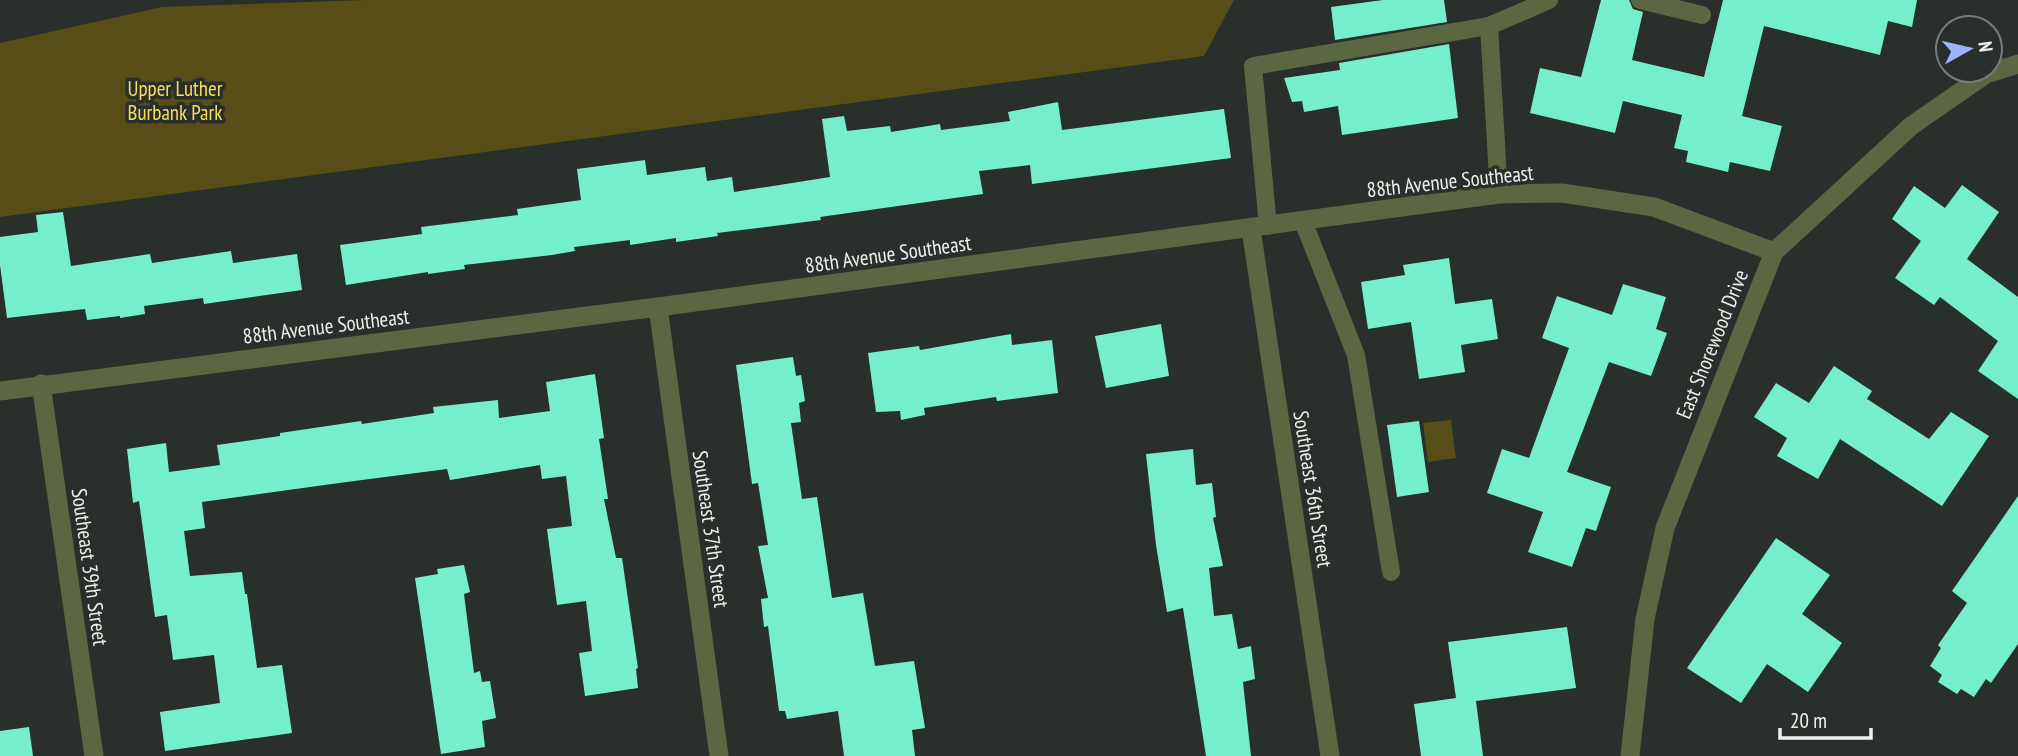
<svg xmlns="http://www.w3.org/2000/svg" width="2018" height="756" viewBox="0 0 2018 756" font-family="'PT Sans Narrow',sans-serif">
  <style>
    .green { fill: #574d17 }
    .building { fill: #75efcb }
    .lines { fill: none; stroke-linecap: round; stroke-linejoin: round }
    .service { stroke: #5b6643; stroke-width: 18 }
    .minor { stroke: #5b6643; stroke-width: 19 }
    .labels { text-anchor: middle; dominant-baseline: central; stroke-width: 7; stroke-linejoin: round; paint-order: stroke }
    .park-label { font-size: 21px; fill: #f9de5a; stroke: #292f2a }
    .street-label { font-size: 21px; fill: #edf1ed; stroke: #292f2a }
  </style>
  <rect width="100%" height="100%" fill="#292f2a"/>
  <!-- green -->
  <g class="green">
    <polygon points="365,0 1234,0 1204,56 0,217 0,43 162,7"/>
    <polygon points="1451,420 1456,458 1428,462 1423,423"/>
  </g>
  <!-- building -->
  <g class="building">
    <polygon points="1383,0 1444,0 1447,22 1335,40 1331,7"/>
    <polygon points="1601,0 1629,0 1633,9 1643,12 1632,60 1704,77 1723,0 1917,0 1912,27 1888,21 1880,55 1764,26 1742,116 1782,126 1770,171 1730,162 1728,172 1686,162 1688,151 1674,148 1682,115 1623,101 1615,133 1530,113 1540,68 1581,77"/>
    <polygon points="1449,44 1458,118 1342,135 1338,106 1304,112 1302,101 1292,102 1284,78 1340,70 1339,63"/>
    <polygon points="1058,102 1062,130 1224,109 1231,158 1032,184 1030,165 979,171 983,194 820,217 821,220 717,233 718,236 676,242 676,238 630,245 630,240 574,247 575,251 552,255 464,265 465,269 428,274 428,272 346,285 340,245 422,234 421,227 518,215 517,209 581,200 577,169 645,160 647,175 705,167 707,181 732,177 734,192 830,177 822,119 844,116 847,131 890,126 891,132 940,124 941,130 1010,121 1008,112"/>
    <polygon points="1962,185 1999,212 1967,259 2018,297 2018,399 1978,371 1998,341 1940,297 1934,305 1895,278 1921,241 1892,219 1914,186 1945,208"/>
    <polygon points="63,212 71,266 150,254 152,263 231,251 233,263 297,254 302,290 204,304 203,298 144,306 145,314 120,318 120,316 87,320 85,309 7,318 0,265 0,237 38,232 36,215"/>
    <polygon points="1449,258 1455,304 1492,299 1498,339 1461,345 1465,372 1419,379 1411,322 1368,329 1361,282 1405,275 1403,265"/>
    <polygon points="1623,284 1666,297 1656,329 1667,333 1651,376 1609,362 1567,472 1611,487 1596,531 1586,528 1572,567 1528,552 1543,512 1487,493 1502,449 1529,458 1569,348 1542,338 1557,296 1612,315"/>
    <polygon points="1161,324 1169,376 1106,388 1095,336"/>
    <polygon points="1011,334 1012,345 1052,340 1058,393 997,401 996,397 924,408 925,415 901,420 900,411 876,412 868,353 919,346 920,350"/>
    <polygon points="793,357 796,376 801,375 805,401 799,403 801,422 791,423 802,499 817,497 832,598 863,593 875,666 914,661 925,728 912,730 915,756 844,756 838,711 787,719 785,711 779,711 768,626 764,627 761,599 768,598 758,546 768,545 758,483 752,484 736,365"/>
    <polygon points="1834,366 1872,391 1867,399 1929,439 1951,412 1989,436 1942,506 1840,439 1818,479 1777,456 1787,438 1754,417 1776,383 1809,403"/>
    <polygon points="595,374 604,438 599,439 608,499 604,499 616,558 622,558 638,668 636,669 638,688 585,696 579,653 592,651 586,601 557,605 547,529 572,526 566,476 542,479 540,465 450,480 447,469 339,483 202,502 205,528 184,531 190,576 242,572 245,594 247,594 257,668 282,665 292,733 165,751 160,712 220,703 214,655 173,660 167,615 155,617 139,501 133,503 127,449 166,443 169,472 220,465 217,445 280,436 280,433 361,421 362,424 434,413 433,407 498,400 499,418 550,411 546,382"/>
    <polygon points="1419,421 1429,492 1397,497 1387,425"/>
    <polygon points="1193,449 1196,485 1212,483 1216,517 1213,518 1223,566 1209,568 1214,616 1232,614 1238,649 1251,646 1255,679 1243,682 1251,756 1206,756 1183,608 1167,612 1156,545 1146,454"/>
    <polygon points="2018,496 2018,644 1991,683 1986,679 1974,697 1961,689 1957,694 1938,682 1942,675 1930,666 1941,648 1938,645 1967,603 1952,591"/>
    <polygon points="1776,538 1830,575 1802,614 1842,643 1808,692 1767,664 1741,703 1687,668"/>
    <polygon points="464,565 470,592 464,594 474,673 480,671 482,682 490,681 496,718 482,721 485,747 441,754 415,578 438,574 437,569"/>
    <polygon points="1567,627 1576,688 1476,701 1483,756 1421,756 1414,704 1456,698 1448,642"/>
    <polygon points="29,727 33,756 0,756 0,731"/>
  </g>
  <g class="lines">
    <!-- service -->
    <g class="service">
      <polyline points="1640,0 1702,15"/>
      <polyline points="1489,26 1549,0"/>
      <polyline points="1303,221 1356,355 1391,572"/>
      <polyline points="1268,226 1253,66 1489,26 1499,194"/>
    </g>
    <!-- minor -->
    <g class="minor">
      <polyline points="1251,229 1330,756"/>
      <polyline points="658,307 719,756"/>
      <polyline points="41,384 94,756"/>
      <polyline points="0,391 658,307 1499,194 1562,193 1654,207 1774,252"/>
      <polyline points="1630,756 1645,619 1665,528 1774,252 1911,126 1986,74 2018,64"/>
    </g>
  </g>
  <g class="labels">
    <!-- park labels -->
    <g class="park-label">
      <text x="175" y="88">Upper Luther<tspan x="175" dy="24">Burbank Park</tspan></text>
    </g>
    <!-- street labels -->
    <g class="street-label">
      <text transform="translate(1450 181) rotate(-6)">88th Avenue Southeast</text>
      <text transform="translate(888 254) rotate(-8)">88th Avenue Southeast</text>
      <text transform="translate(326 326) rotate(-7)">88th Avenue Southeast</text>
      <text transform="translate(1712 344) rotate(-68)">East Shorewood Drive</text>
      <text transform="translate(1313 489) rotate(81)">Southeast 36th Street</text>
      <text transform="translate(711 529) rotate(82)">Southeast 37th Street</text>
      <text transform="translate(90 567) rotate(82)">Southeast 39th Street</text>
    </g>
  </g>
  <!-- north arrow -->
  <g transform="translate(1969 49) rotate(82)"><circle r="33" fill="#292f2a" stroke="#777d78" stroke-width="2"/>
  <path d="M0-5L12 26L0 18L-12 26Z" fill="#9db4fd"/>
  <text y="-10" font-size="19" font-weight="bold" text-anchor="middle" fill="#edf1ed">N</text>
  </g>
  <!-- scale -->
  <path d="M1780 728v10h91v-10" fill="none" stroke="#edf1ed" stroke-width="3.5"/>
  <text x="1790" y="728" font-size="21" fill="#edf1ed" stroke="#292f2a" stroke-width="5" paint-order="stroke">20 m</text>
</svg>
